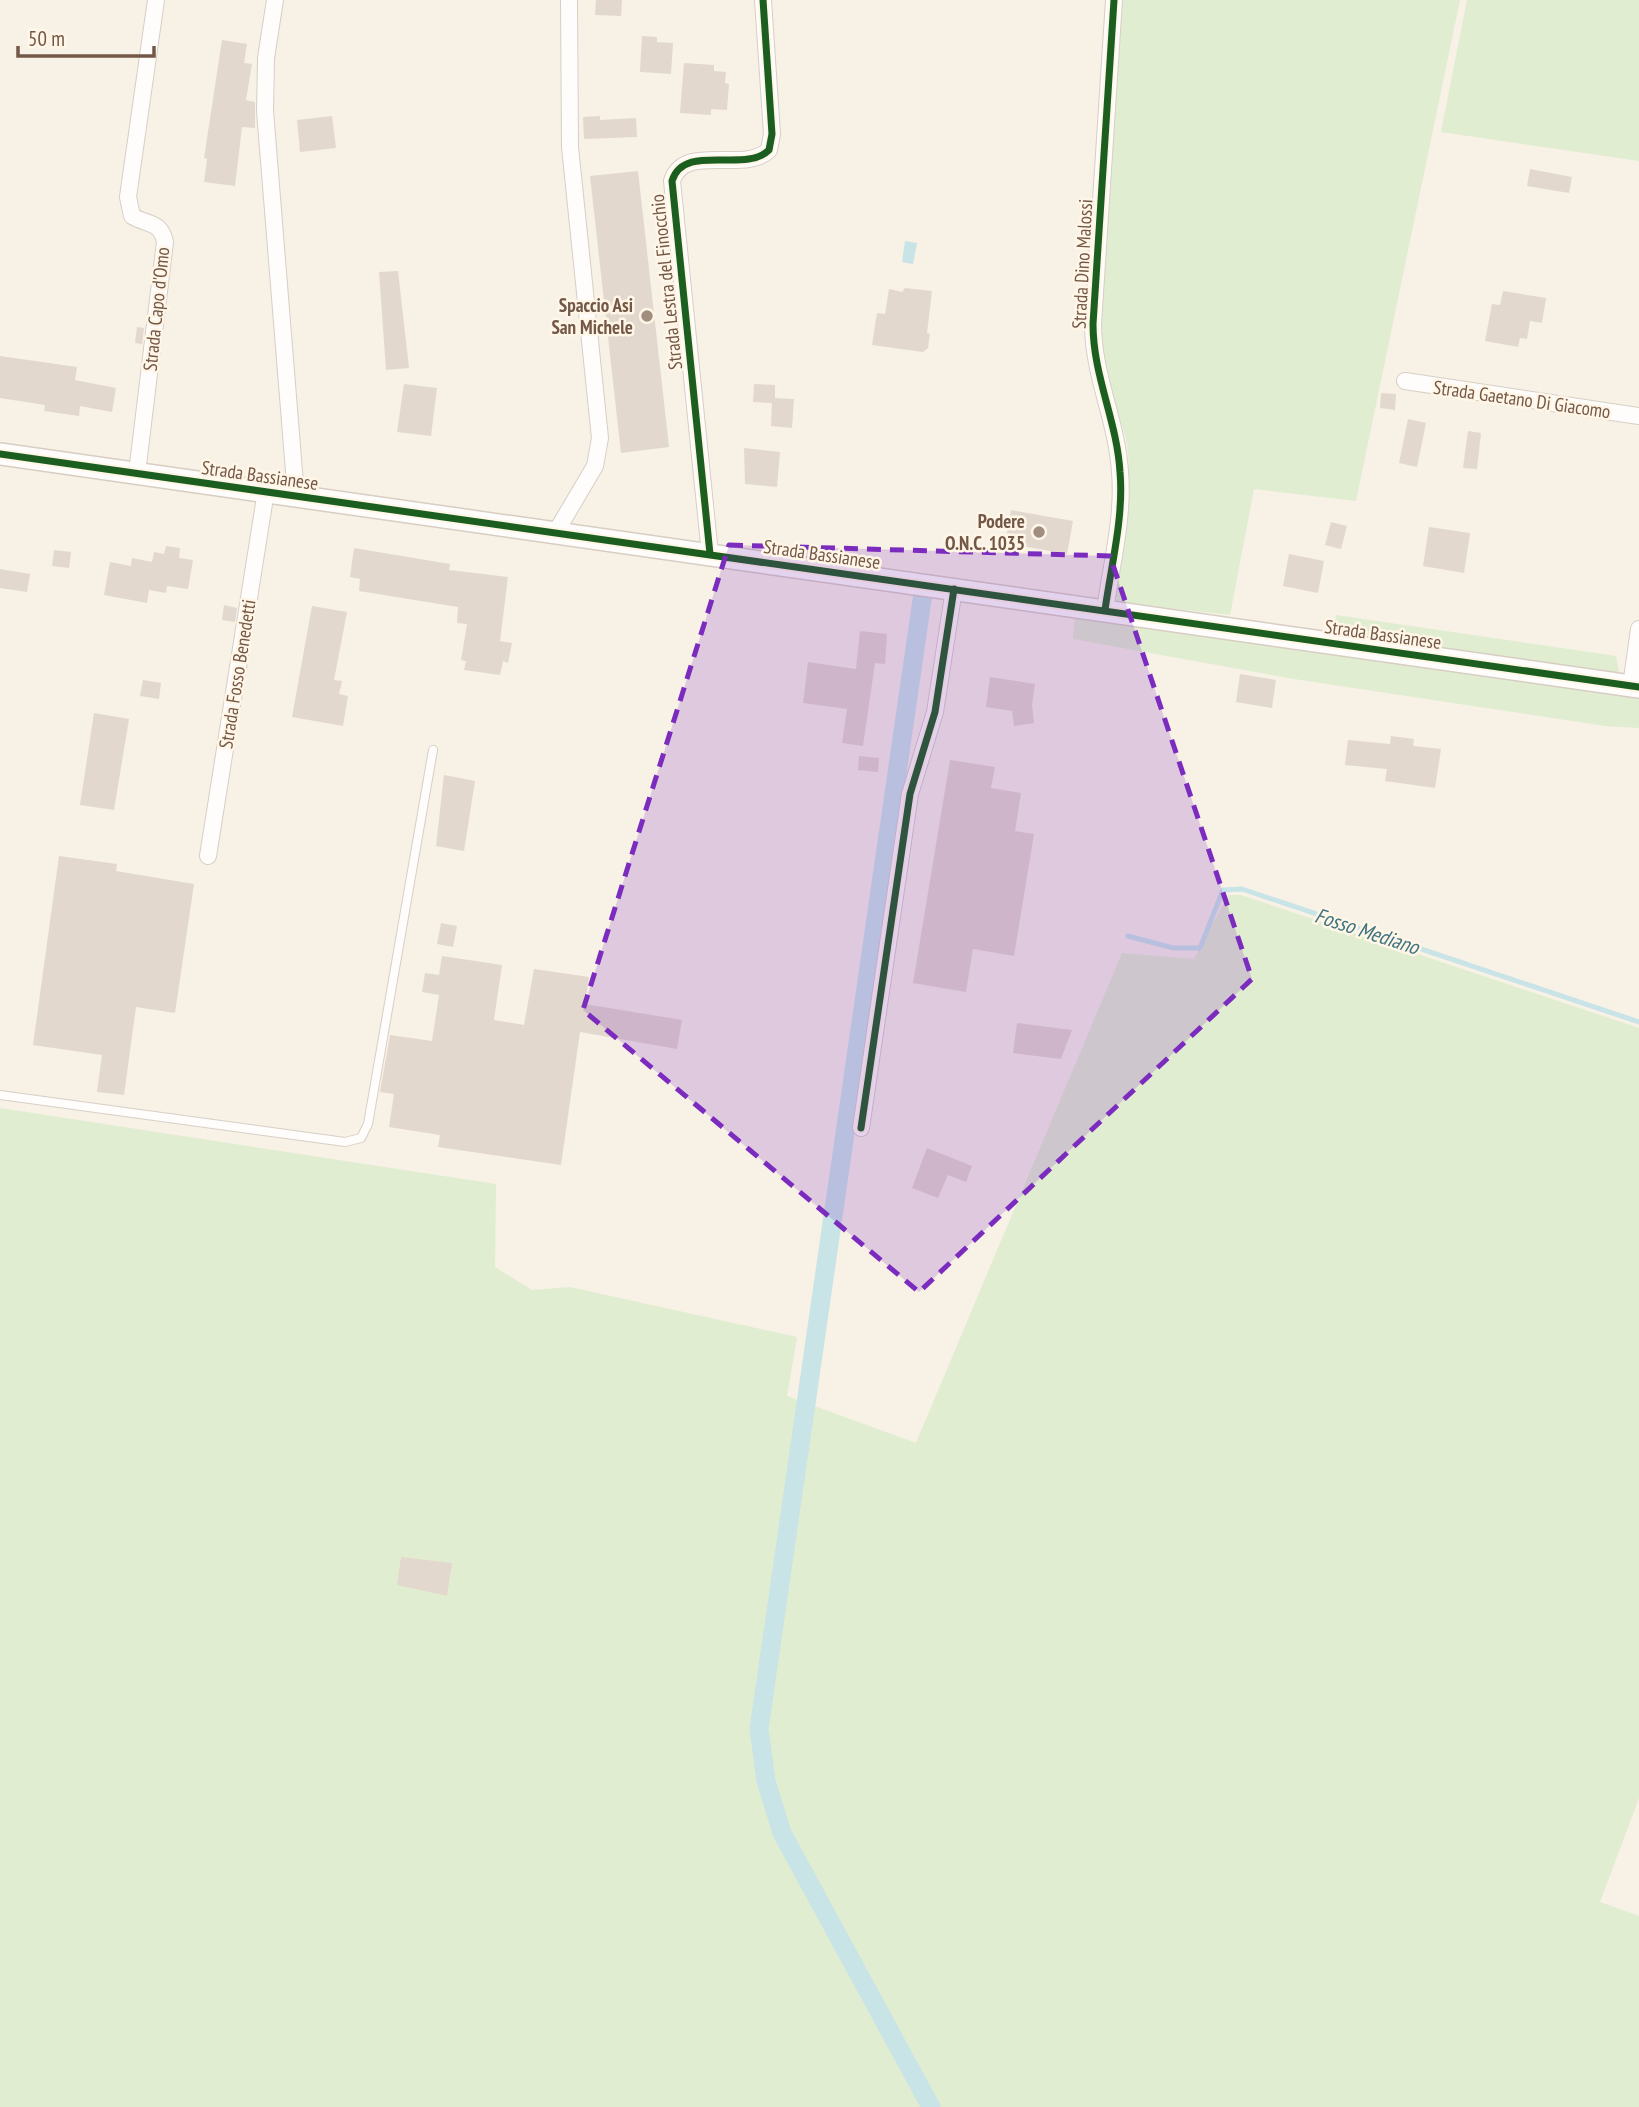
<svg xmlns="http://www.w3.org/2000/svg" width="1639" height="2107" viewBox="0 0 1639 2107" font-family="'PT Sans Narrow',sans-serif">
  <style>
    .green { fill: #e1edd1 }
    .water { fill: #c9e4e6 }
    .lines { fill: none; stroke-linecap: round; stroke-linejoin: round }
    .stream { stroke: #c9e4e6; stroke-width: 5 }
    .canal { stroke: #c9e4e6; stroke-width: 19 }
    .building { fill: #e3d8ce }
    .lane-casing { stroke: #d8cec5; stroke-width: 10 }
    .street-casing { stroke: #d8cec5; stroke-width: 18 }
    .secondary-casing { stroke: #d7cdc3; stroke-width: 24 }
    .lane { stroke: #fefdfb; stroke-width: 8 }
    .street { stroke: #fefdfb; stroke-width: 16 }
    .secondary { stroke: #fefdfb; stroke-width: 21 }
    .cycleway-casing { stroke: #fff6e7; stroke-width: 11 }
    .cycleway { stroke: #1b5e20; stroke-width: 7 }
    .marked { fill: #7b2cbf; fill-opacity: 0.2; stroke: #7b2cbf; stroke-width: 5; stroke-dasharray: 14 9; stroke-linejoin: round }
    .poi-dot { fill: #a28e7f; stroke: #fff6e7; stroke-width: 2.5 }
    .labels { text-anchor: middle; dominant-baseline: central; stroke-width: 5; stroke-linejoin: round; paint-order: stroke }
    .street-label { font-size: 19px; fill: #745847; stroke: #fff6e7 }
    .poi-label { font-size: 19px; font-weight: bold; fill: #745847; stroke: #fff6e7; text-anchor: end }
    .water-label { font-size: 21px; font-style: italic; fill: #3e7481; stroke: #fff6e7 }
  </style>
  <rect width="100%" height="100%" fill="#f7f1e6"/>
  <!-- green -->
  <g class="green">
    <path d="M1118,0H1460L1356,501L1254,489L1230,615L1115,602C1120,558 1137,473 1124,432C1116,408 1103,386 1095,362Z"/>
    <polygon points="1467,0 1639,0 1639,161 1441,132"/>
    <polygon points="1075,612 1331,650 1336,615 1616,656 1623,693 1639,695 1639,728 1606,726 1294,679 1073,639"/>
    <polygon points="1228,895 1241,895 1639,1028 1639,1798 1600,1902 1639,1916 1639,2107 0,2107 0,1108 496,1184 495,1267 532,1290 570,1287 797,1337 787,1396 916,1443 1122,953 1194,959"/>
  </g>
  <!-- water -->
  <polygon class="water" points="905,241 917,243 913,264 902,262"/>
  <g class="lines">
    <!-- stream -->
    <polyline class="stream" points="1128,936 1173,948 1200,948 1223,890 1242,889 1639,1022"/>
    <!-- canal -->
    <polyline class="canal" points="923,593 759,1729 766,1781 782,1833 931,2107"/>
  </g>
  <!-- building -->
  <g class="building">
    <polygon points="596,0 622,0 621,16 595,15"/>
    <polygon points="642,36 657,37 657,42 673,43 671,74 640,72"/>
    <polygon points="222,40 247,44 244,63 252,64 246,100 255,102 255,128 242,127 235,186 204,182 207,159 204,158"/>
    <polygon points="684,63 714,65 714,71 726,72 725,83 729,84 727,110 711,109 711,115 680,113"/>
    <polygon points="332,116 336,148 300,152 297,120"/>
    <polygon points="600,116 600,120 636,118 637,137 584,139 583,117"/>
    <polygon points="1530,169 1572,177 1569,193 1527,186"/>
    <polygon points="638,171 669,447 621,453 590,176"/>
    <polygon points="398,271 409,368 386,370 379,272"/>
    <polygon points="905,288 932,291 927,333 930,334 928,348 923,352 872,345 877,313 885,314 889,289 902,292"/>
    <polygon points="1503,291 1546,298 1542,323 1530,321 1527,339 1520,338 1518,347 1485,341 1492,304 1500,305"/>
    <polygon points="137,327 144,328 142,344 135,343"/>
    <polygon points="0,356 77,367 75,380 116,388 112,412 80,406 79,416 44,411 45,405 0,398"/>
    <polygon points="404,384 437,388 431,436 397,432"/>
    <polygon points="754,384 775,385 775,398 794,399 792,428 771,426 772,403 753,402"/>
    <polygon points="1381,393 1396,394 1395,410 1380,408"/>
    <polygon points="1408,419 1426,423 1417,467 1399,463"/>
    <polygon points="1468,431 1481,433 1477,469 1463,468"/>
    <polygon points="744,448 780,452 777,487 745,484"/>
    <polygon points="1011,510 1073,521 1067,554 1005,543"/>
    <polygon points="1331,522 1347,526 1341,549 1325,545"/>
    <polygon points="1429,527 1470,533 1464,573 1423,566"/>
    <polygon points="166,546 180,548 179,558 193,560 188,589 167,586 166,593 149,590 147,603 104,595 110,562 131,566 132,558 152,562 154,552 164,554"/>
    <polygon points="354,548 450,564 449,570 508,577 500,641 512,643 508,663 503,661 500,675 464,670 466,661 461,660 467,624 457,623 458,607 359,591 360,579 350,577"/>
    <polygon points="54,550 71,552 69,568 52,566"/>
    <polygon points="1289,554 1324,561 1318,593 1283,586"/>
    <polygon points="0,569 30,574 27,592 0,588"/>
    <polygon points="224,605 237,608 235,622 222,620"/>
    <polygon points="312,606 347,612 334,680 342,681 339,694 348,696 343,726 292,717"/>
    <polygon points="860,631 887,634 885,664 875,663 863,746 842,743 847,709 803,703 808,662 856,669"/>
    <polygon points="1240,674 1276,680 1272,708 1236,702"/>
    <polygon points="990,677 1035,684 1032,705 1034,723 1014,726 1012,711 986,707"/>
    <polygon points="143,680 161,683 159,699 140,696"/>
    <polygon points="94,713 129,719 114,810 80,805"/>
    <polygon points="1391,736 1414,739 1413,746 1441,749 1435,788 1385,781 1387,769 1345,765 1348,740 1390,744"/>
    <polygon points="859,756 879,758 878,772 858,770"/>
    <polygon points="950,760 995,767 991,788 1021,793 1015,831 1034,834 1014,956 973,949 966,992 913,983"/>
    <polygon points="444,775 475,781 464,851 436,846"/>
    <polygon points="59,856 117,864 116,871 194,884 175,1013 136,1007 124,1095 97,1092 102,1055 33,1045"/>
    <polygon points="441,923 457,926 453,947 437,944"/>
    <polygon points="442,956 502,965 494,1020 524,1025 534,969 589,977 585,1004 682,1020 677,1049 580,1032 561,1165 438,1147 440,1135 389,1127 394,1094 380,1092 390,1035 432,1041 439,995 422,992 425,973 439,975"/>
    <polygon points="1017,1023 1072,1030 1061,1059 1013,1053"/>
    <polygon points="927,1148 972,1166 966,1182 948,1175 938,1198 912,1188"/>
    <polygon points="401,1557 452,1563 447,1596 397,1585"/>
  </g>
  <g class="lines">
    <!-- lane casing -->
    <g class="lane-casing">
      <polyline id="lane" points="0,1095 345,1142 361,1138 368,1124 433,750"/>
    </g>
    <!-- street casing -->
    <g class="street-casing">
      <g id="street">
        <polyline points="275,0 266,58 265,111 296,496"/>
        <polyline points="1405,381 1639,416"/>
        <path d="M137,473L165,242C161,221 147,225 132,216L128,197L156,0"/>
        <polyline points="556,532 595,466 600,438 570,147 569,0"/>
        <path d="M710,554L672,181C684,142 745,174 769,150L772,134L763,0"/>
        <path d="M1105,610C1111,566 1124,517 1120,472C1117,421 1093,376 1093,324L1114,0"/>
        <polyline points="1631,686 1639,629"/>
        <polyline points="208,856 266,491"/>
        <polyline points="861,1128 910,794 935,712 954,589"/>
      </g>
    </g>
    <!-- secondary casing -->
    <g class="secondary-casing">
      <polyline id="secondary" points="0,454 1639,687"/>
    </g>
    <!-- lane -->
    <use href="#lane" class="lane"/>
    <!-- street -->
    <use href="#street" class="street"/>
    <!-- secondary -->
    <use href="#secondary" class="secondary"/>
    <!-- cycleway casing -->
    <g class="cycleway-casing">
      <g id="cycleway">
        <polyline points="0,454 1639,687"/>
        <path d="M710,554L672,181C684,142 745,174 769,150L772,134L763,0"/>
        <path d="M1105,610C1111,566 1124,517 1120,472C1117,421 1093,376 1093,324L1114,0"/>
        <polyline points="861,1128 910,794 935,712 954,589"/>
      </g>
    </g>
    <!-- cycleway -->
    <use href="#cycleway" class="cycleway"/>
  </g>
  <!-- marked area -->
  <path class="marked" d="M729,545L1110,556L1252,979L919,1292L583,1010Z"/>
  <!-- markers -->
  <g class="poi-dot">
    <circle cx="647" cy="316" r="7"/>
    <circle cx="1039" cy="532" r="7"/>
  </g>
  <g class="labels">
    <!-- street labels -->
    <g class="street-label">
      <text transform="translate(1082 264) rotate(-87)">Strada Dino Malossi</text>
      <text transform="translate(666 282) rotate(-96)">Strada Lestra del Finocchio</text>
      <text transform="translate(156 309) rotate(-84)">Strada Capo d'Omo</text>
      <text transform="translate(1522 399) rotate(8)">Strada Gaetano Di Giacomo</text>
      <text transform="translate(260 475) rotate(8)">Strada Bassianese</text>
      <text transform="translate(822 554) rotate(8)">Strada Bassianese</text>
      <text transform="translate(1383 634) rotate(8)">Strada Bassianese</text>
      <text transform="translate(237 674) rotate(-81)">Strada Fosso Benedetti</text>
    </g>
    <!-- poi labels -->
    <g class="poi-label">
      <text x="633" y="305">Spaccio Asi<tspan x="633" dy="22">San Michele</tspan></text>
      <text x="1025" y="521">Podere<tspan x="1025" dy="22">O.N.C. 1035</tspan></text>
    </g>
    <!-- water labels -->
    <g class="water-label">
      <text transform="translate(1367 931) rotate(18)">Fosso Mediano</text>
    </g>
  </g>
  <!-- scale -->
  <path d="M18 46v10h136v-10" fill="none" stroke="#745847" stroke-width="3.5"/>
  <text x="28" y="46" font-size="21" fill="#745847" stroke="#fff6e7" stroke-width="5" paint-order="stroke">50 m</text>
</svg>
